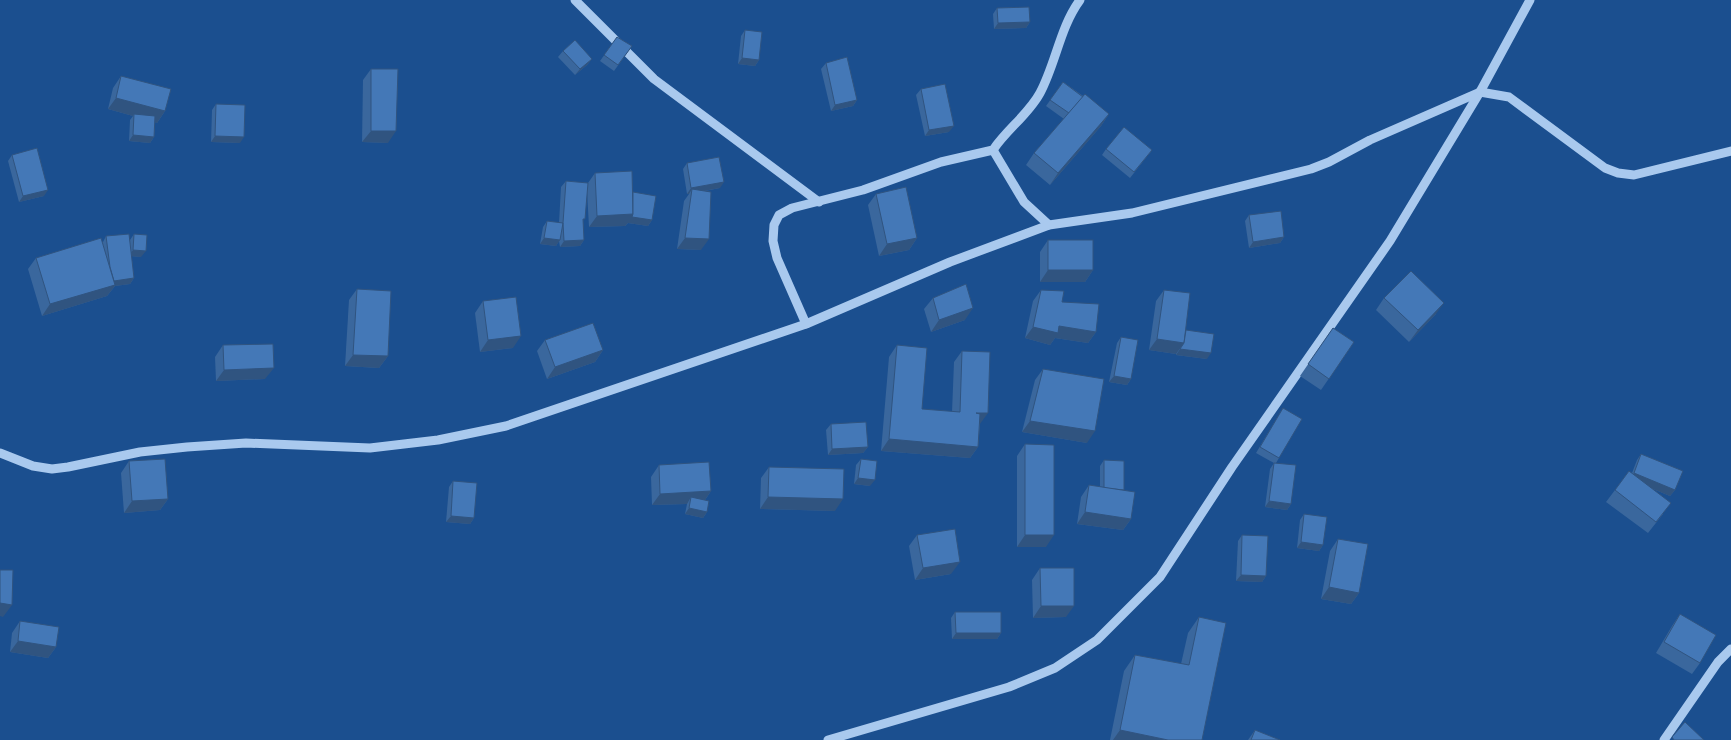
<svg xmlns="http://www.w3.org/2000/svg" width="1731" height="740" viewBox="0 0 1731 740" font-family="Mulish,sans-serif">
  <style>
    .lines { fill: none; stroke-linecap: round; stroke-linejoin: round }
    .minor { stroke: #a9c9ee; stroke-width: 9 }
    .wall { fill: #3a679d }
    .shaded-wall { fill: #305480 }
    .building { fill: #4478b7; stroke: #305480 }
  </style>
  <rect width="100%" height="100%" fill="#1b4f8f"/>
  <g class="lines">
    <!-- minor -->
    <g class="minor">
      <polyline points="575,0 654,79 819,202"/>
      <polyline points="993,150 1024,202 1049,225"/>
      <path d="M806,324L777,258L773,241L774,225L779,215L792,208L863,190L941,162L993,150C1007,129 1028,115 1040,93C1056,63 1060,27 1080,0"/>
      <polyline points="0,453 33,466 52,469 68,467 140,452 187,447 246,443 370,448 438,440 506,426 806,324 950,262 1049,225 1132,213 1311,169 1329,162 1370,140 1480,92 1509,97 1605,168 1618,173 1634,175 1731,151"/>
      <polyline points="828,740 1009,687 1055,668 1097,640 1160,577 1232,467 1390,241 1480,92 1530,0"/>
      <polyline points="1664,740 1718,662 1731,649"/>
    </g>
  </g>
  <!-- wall -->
  <g class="wall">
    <polygon points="997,8 1030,22 1026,28 994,29 993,14"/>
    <polygon points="745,30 759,60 755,66 738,64 741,36"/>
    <polygon points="617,37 632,46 614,71 600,61"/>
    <polygon points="563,51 592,59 587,65 575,75 558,57"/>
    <polygon points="826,63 857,100 853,106 831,111 821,69"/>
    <polygon points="371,69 388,143 362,142 363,80"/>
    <polygon points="121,76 165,111 157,123 155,122 154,137 150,143 129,141 130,120 133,116 108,109 113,88"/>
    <polygon points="1063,82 1109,114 1101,126 1050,185 1026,165 1034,153 1064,119 1046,106"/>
    <polygon points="921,89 949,132 925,136 916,95"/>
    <polygon points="216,104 240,143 211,142 212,110"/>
    <polygon points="1106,149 1152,150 1130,178 1102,155"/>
    <polygon points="12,155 44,196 19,202 8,161"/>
    <polygon points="687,163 720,188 705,191 701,250 677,249 684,201 689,194 687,194 683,169"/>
    <polygon points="595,173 633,192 652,220 648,226 628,223 625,226 589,227 587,191 583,222 584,240 580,246 560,247 559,241 556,246 540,244 543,227 547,221 559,223 561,187 566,181 588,183"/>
    <polygon points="876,194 917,238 909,250 879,256 868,205"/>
    <polygon points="1249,215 1284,237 1280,243 1249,248 1245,221"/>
    <polygon points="134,234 141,257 131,256 134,278 130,284 115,286 107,296 42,316 28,269 36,258 103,242 106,236 130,243 130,240"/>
    <polygon points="1048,240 1093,270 1085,282 1040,282 1040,252"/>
    <polygon points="357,289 388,356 379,368 345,366 349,300"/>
    <polygon points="1041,290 1062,302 1096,332 1088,343 1055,338 1050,345 1025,338 1033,301"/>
    <polygon points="1164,290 1186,330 1207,359 1176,355 1176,354 1149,350 1156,301"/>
    <polygon points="933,298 965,320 931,332 924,309"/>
    <polygon points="1384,298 1436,314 1409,342 1376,310"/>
    <polygon points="483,301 513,348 480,352 475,313"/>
    <polygon points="1333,328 1354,342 1321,390 1300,376"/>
    <polygon points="1121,337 1131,379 1127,385 1109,382 1117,343"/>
    <polygon points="545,340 603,350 595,362 547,379 537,351"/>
    <polygon points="223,345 265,379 216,381 215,357"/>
    <polygon points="897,345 922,409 952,412 954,362 962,351 980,424 978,447 970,458 881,451 889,357"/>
    <polygon points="1043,369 1087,443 1022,432 1035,380"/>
    <polygon points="1283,408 1279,458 1276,463 1291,504 1287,510 1265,507 1270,469 1274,463 1256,453"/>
    <polygon points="831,424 868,447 863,453 828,455 826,430"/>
    <polygon points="1025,444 1046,547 1017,547 1017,456"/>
    <polygon points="1641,454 1675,490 1670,496 1653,489 1663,514 1648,533 1606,502 1615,490 1632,473 1637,460"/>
    <polygon points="861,459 870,486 854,484 856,465"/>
    <polygon points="1104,460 1123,490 1131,519 1123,530 1077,524 1081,497 1089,485 1100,487 1100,466"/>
    <polygon points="129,461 168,499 160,510 124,513 121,473"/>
    <polygon points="659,465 711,491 705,500 707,512 703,518 685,514 687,504 652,505 651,477"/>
    <polygon points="769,467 835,511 760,509 761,478"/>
    <polygon points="453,481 474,518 470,524 446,522 449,487"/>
    <polygon points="1304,514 1323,545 1319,551 1297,548 1300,520"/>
    <polygon points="917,535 951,574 915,580 909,546"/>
    <polygon points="1242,535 1266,576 1262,582 1236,581 1238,541"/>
    <polygon points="1338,539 1359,593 1351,604 1321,599 1330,551"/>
    <polygon points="1040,568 1066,617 1033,618 1032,580"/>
    <polygon points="955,612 1001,633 997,639 952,639 951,618"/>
    <polygon points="1680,614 1700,663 1692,674 1656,653 1672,626"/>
    <polygon points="1199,617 1202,740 1110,740 1124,671 1135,655 1181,664 1188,633"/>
    <polygon points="20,621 56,647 48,658 10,652 12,633"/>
    <polygon points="1255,730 1280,740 1248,740"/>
  </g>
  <!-- shaded-wall -->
  <g class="shaded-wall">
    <polygon points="1030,22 1026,28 994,29 998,23"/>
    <polygon points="742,58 759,60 755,66 738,64"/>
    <polygon points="592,59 587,65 575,75 580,69"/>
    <polygon points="116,98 165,111 157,123 134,117 134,114 133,116 108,109"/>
    <polygon points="857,100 853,106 831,111 835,105"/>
    <polygon points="1109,114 1101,126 1050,185 1058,173"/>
    <polygon points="954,126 949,132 925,136 929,130"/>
    <polygon points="371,131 396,131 388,143 362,142"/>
    <polygon points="133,135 154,137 150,143 129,141"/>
    <polygon points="215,136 244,137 240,143 211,142"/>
    <polygon points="724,182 720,188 692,193 692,189 689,194 687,194 691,188"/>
    <polygon points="48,190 44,196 19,202 23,196"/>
    <polygon points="633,214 652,220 648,226 628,223 625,226 589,227 597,216"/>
    <polygon points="1284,237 1280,243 1249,248 1253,242"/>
    <polygon points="544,238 560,240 556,246 540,244"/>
    <polygon points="685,238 709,239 701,250 677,249"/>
    <polygon points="917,238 909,250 879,256 887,244"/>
    <polygon points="584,240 580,246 560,247 564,241"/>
    <polygon points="133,250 146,251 141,257 128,256"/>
    <polygon points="1048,270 1093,270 1085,282 1040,282"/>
    <polygon points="134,278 130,284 115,286 107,296 42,316 50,304 112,281"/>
    <polygon points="1444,303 1436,314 1409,342 1418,330"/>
    <polygon points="973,308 965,320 931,332 939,320"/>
    <polygon points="1059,326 1096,332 1088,343 1055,338 1050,345 1025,338 1033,327"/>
    <polygon points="521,336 513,348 480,352 488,340"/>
    <polygon points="1157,339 1184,343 1176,354 1149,350"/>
    <polygon points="1180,349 1211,353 1207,359 1176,355"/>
    <polygon points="603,350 595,362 547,379 555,367"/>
    <polygon points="353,355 388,356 379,368 345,366"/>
    <polygon points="274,368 265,379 216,381 224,370"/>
    <polygon points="1114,376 1131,379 1127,385 1109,382"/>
    <polygon points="976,413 988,413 980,424"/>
    <polygon points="1030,421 1095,431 1087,443 1022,432"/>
    <polygon points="889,439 978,447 970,458 881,451"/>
    <polygon points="868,447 863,453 828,455 832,449"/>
    <polygon points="1634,473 1675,490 1670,496 1629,479"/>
    <polygon points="858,478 875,480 870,486 854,484"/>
    <polygon points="711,491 703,503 691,497 687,504 652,505 660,494"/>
    <polygon points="768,497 843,499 835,511 760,509"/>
    <polygon points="168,499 160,510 124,513 132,501"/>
    <polygon points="1269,501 1291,504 1287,510 1265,507"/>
    <polygon points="689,508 707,512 703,518 685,514"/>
    <polygon points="1085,512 1131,519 1123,530 1077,524"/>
    <polygon points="451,516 474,518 470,524 446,522"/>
    <polygon points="1025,535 1054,535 1046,547 1017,547"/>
    <polygon points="1301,542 1323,545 1319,551 1297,548"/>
    <polygon points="960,562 951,574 915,580 923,568"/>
    <polygon points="1241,575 1266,576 1262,582 1236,581"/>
    <polygon points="1329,587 1359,593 1351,604 1321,599"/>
    <polygon points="0,603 12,605 3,617 0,616"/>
    <polygon points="1041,606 1074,606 1066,617 1033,618"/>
    <polygon points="956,633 1001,633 997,639 952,639"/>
    <polygon points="18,641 56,647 48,658 10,652"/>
    <polygon points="1120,730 1168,740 1113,740"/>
  </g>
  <!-- building -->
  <g class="building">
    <polygon points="1029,7 1030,22 998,23 997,8"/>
    <polygon points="745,30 762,32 759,60 742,58"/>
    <polygon points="617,37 632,46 618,65 604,55"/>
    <polygon points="575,40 592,59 580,69 563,51"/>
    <polygon points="847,57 857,100 835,105 826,63"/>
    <polygon points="371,69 398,69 396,131 371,131"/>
    <polygon points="121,76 171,89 165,111 116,98"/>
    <polygon points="1063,82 1083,97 1069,113 1050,100"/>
    <polygon points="945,84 954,126 929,130 921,89"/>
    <polygon points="1085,94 1109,114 1058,173 1034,153"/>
    <polygon points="216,104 245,105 244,137 215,136"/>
    <polygon points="134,114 155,116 154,137 133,135"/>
    <polygon points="1124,127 1152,150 1134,172 1106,149"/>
    <polygon points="37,148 48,190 23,196 12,155"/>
    <polygon points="719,157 724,182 691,188 687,163"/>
    <polygon points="632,171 633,214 597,216 595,173"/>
    <polygon points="566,181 588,183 585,219 583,219 584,240 564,241 563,223 560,240 544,238 547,221 563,223"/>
    <polygon points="906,187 917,238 887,244 876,194"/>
    <polygon points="692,189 711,192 709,239 685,238"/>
    <polygon points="633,192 656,196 652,220 632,217 633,214"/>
    <polygon points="1281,211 1284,237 1253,242 1249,215"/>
    <polygon points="129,234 134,278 114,281 110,267 106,236"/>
    <polygon points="134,234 147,235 146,251 133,250"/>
    <polygon points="101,238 115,285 50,304 36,258"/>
    <rect x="1048" y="240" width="45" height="30"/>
    <polygon points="1411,271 1444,303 1418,330 1384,298"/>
    <polygon points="966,284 973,308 939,320 933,298"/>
    <polygon points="357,289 391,291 388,356 353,355"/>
    <polygon points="1041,290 1064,291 1062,302 1099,304 1096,332 1059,326 1058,333 1033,327"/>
    <polygon points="1164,290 1190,293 1184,343 1157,339"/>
    <polygon points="516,297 521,336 488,340 483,301"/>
    <polygon points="593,323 603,350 555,367 545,340"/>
    <polygon points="1333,328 1354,342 1329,379 1308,364"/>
    <polygon points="1186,330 1214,334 1211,353 1180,349 1184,343"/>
    <polygon points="1121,337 1138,340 1131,379 1114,376"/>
    <polygon points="273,344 274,368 224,370 223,345"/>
    <polygon points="897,345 927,348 922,409 960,412 962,351 990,352 988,413 976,413 980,414 978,447 889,439"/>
    <polygon points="1043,369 1104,379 1095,431 1030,421"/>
    <polygon points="1283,408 1302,419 1279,458 1260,447"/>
    <polygon points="866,422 868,447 832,449 831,424"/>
    <polygon points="1025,444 1054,445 1054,535 1025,535"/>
    <polygon points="1641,454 1683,471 1675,490 1634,473"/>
    <polygon points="165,459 168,499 132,501 129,461"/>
    <polygon points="861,459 877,461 875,480 858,478"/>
    <polygon points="1104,460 1124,461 1124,490 1104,488"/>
    <polygon points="709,462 711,491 660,494 659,465"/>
    <polygon points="1274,463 1296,465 1291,504 1269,501"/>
    <polygon points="769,467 844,469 843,499 768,497"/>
    <polygon points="1629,471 1671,503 1656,522 1615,490"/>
    <polygon points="453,481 477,483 474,518 451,516"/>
    <polygon points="1089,485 1135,492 1131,519 1085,512"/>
    <polygon points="691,497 709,501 707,512 689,508"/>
    <polygon points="1304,514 1327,517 1323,545 1301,542"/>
    <polygon points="955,529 960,562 923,568 917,535"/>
    <polygon points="1242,535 1268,536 1266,576 1241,575"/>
    <polygon points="1338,539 1368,544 1359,593 1329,587"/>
    <polygon points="1040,568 1074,568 1074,606 1041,606"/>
    <polygon points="0,570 13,570 12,605 0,603"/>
    <polygon points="955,612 1001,612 1001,633 956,633"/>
    <polygon points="1680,614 1716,635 1700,663 1664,642"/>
    <polygon points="1199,617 1226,623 1202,740 1168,740 1120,730 1135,655 1189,665"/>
    <polygon points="20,621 59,627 56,647 18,641"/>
    <polygon points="1685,722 1704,740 1674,740 1672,737"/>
    <polygon points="1255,730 1280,740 1251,740"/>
  </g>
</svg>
